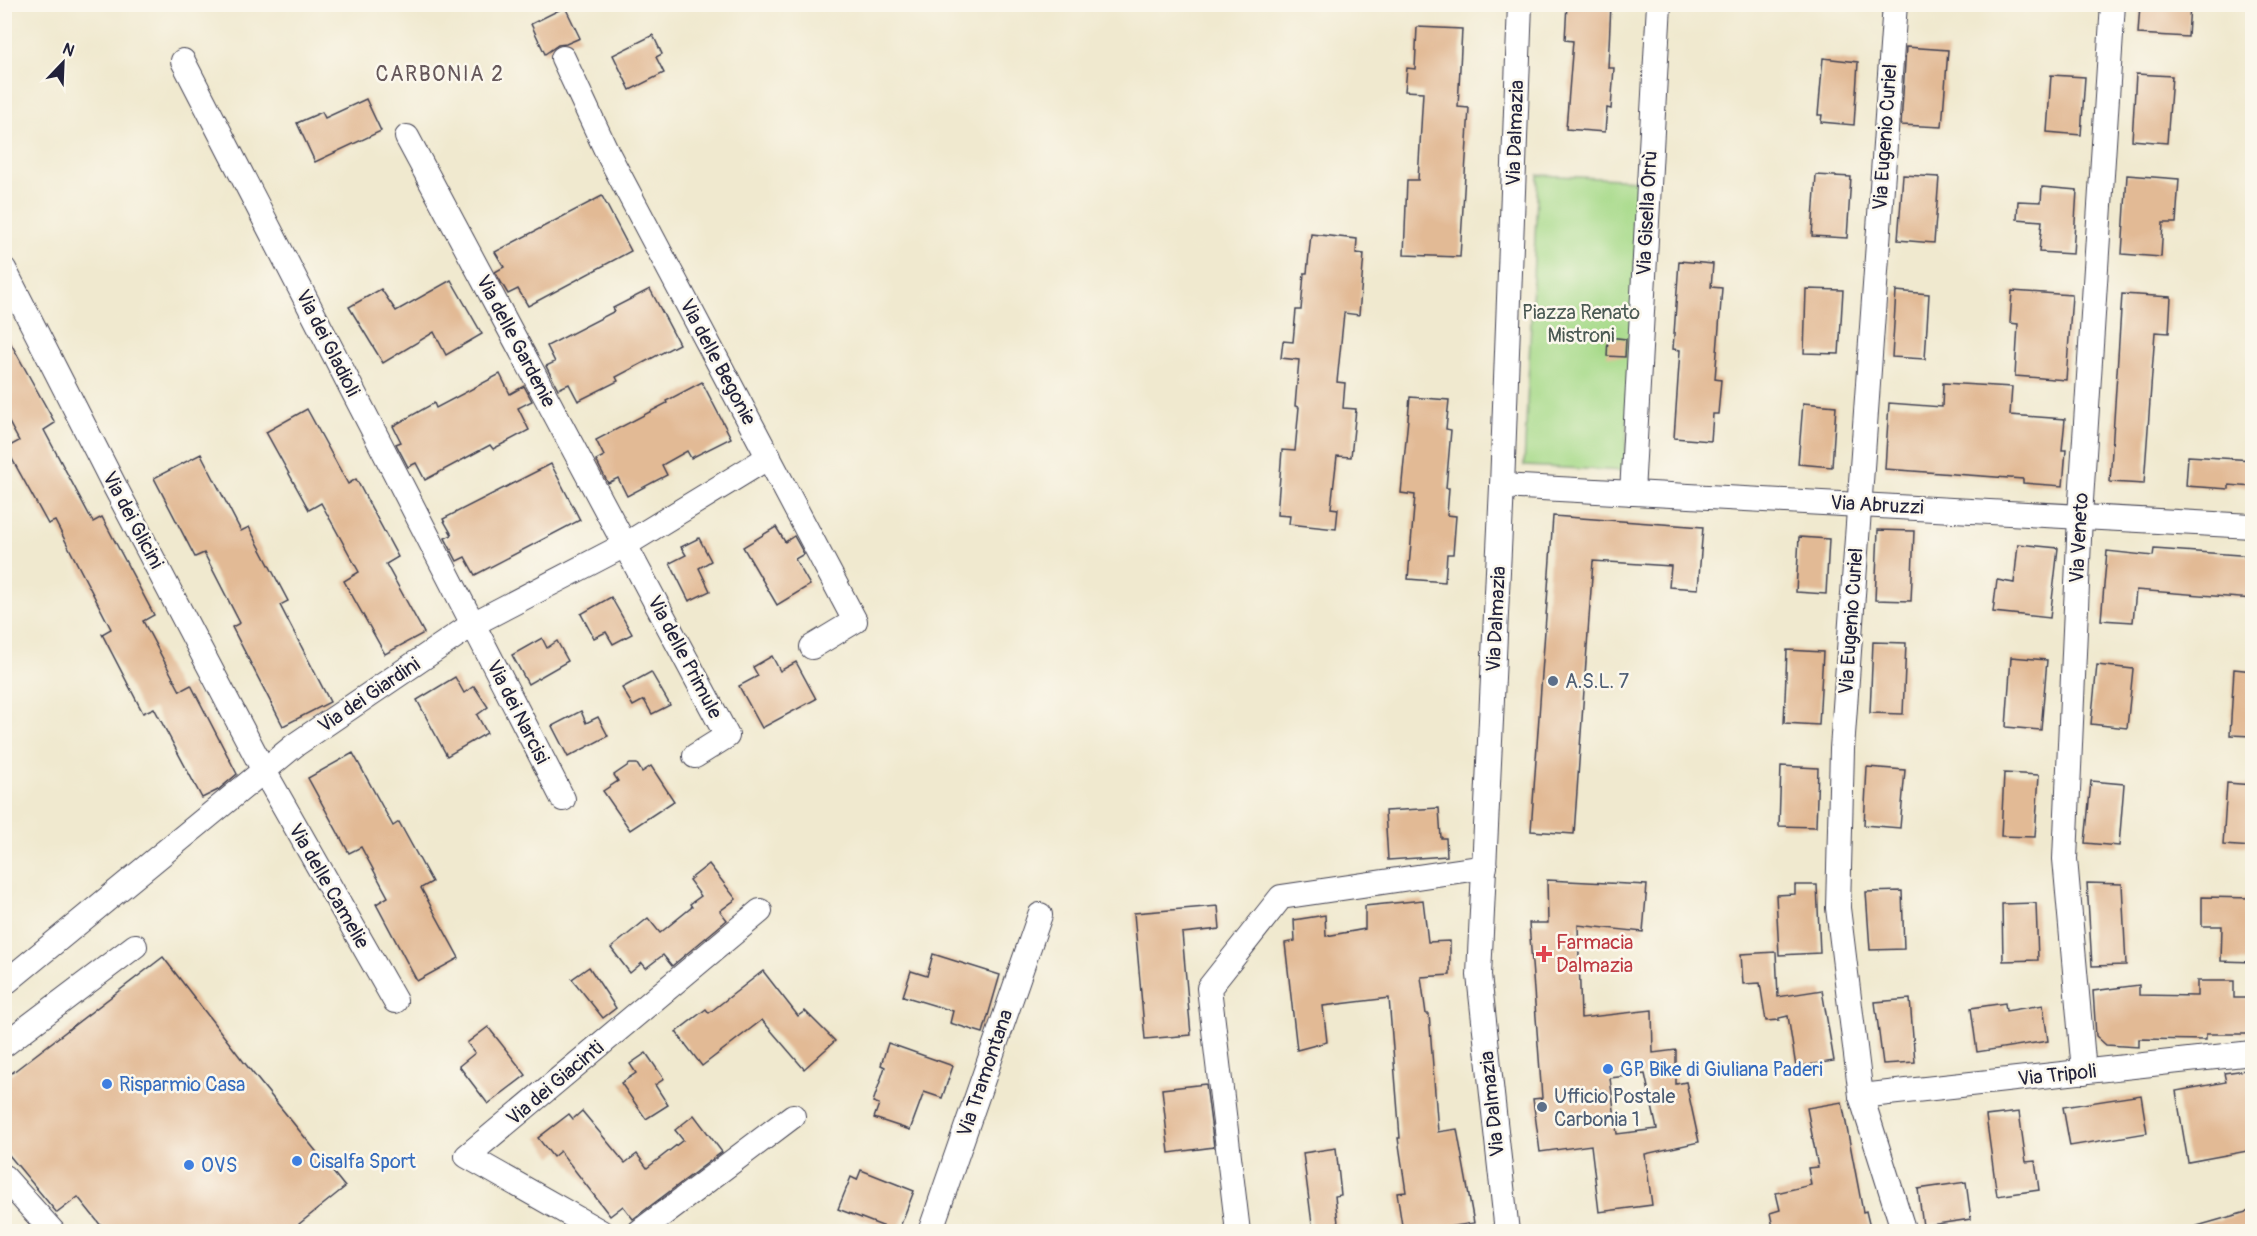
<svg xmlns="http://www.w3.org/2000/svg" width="2257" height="1236" viewBox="0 0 2257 1236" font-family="Pangolin,sans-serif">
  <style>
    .green { fill: #a7da8a; stroke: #647e62; stroke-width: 1.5 }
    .building { fill: #e2ba95; fill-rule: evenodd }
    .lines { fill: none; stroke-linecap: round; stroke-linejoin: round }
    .minor-casing { stroke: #414051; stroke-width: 26 }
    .minor { stroke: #fff; stroke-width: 24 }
    .service-dot { fill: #5c6f8a; stroke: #fbf7ec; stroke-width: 2 }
    .health-dot { fill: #e0444e; stroke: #fbf7ec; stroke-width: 2 }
    .shop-dot { fill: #3f7fe0; stroke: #fbf7ec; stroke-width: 2 }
    .labels { text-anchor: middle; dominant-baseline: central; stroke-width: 5; stroke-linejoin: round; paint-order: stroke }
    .street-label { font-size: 20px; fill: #22223b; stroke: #fbf7ec }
    .park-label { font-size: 20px; fill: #4a5953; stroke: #fbf7ec }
    .service-label { font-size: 20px; fill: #4e5e75; stroke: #fbf7ec; text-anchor: start }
    .health-label { font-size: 20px; fill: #be3a42; stroke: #fbf7ec; text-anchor: start }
    .shop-label { font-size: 20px; fill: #366cbe; stroke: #fbf7ec; text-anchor: start }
    .neighbourhood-label { font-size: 21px; letter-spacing: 1.5px; fill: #65575a; stroke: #fbf7ec }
  </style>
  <rect width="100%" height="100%" fill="#fbf7ec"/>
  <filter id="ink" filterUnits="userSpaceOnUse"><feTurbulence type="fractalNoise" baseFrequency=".0167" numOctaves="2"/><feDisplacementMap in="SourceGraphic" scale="12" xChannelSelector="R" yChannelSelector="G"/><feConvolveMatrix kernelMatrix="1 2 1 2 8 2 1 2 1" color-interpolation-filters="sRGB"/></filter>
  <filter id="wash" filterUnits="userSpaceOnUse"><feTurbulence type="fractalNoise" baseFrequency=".008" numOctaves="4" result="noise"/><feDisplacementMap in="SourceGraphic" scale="24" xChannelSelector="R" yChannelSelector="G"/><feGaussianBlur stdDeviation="1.35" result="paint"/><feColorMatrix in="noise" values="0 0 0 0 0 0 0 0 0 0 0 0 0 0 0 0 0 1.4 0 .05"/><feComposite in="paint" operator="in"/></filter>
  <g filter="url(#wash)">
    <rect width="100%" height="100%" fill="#f0e9cf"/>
    <!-- green -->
    <polygon class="green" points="1538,175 1639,180 1625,471 1524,466"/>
    <g id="blocks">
      <!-- building -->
      <g class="building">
        <polygon points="1567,4 1611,4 1608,68 1614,68 1611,109 1607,108 1605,132 1566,129 1573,41 1565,40"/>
        <polygon points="2140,4 2190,4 2188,37 2138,34"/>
        <polygon points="565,7 580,38 566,44 558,45 545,54 531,24"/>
        <polygon points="1417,27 1462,29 1458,107 1469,108 1460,257 1404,255 1407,180 1418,180 1423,92 1405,91 1407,68 1415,69"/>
        <polygon points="653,35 662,54 656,57 664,73 630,90 613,55"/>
        <polygon points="1906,47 1948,50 1942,127 1901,125"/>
        <polygon points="1823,58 1858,62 1854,125 1821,122 1822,115 1818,115"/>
        <polygon points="2136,74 2172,76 2167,143 2132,140"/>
        <polygon points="2051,75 2085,77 2081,135 2047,132"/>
        <polygon points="366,99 381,131 315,162 297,123 322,112 325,118"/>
        <polygon points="1816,175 1851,177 1847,238 1812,236"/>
        <polygon points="1903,175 1939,177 1934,243 1898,240"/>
        <polygon points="2127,175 2179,179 2176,223 2163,223 2161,257 2122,254"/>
        <polygon points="2042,187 2077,190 2073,254 2039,252 2042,221 2017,219 2018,201 2041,202"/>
        <polygon points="602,196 631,251 528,306 518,289 508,294 495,272 504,267 495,252"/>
        <polygon points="1311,234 1357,239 1356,253 1364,254 1359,315 1344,313 1337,382 1345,383 1343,408 1356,409 1351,457 1337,456 1331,508 1338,509 1336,529 1289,524 1290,516 1277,515 1282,450 1295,451 1299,407 1295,406 1299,360 1281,358 1283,341 1293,342 1296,310 1301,310 1304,273 1307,273"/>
        <polygon points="1679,261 1713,264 1711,287 1722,288 1715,379 1721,380 1718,414 1713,414 1711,441 1674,438 1680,350 1673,349"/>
        <polygon points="451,280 482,334 446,355 434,332 383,363 349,307 381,289 396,311"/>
        <polygon points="650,289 679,344 616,377 618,381 578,401 569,384 558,389 546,366 555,362 547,346 615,311 613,308"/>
        <polygon points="1806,289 1843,290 1839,354 1804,353"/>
        <polygon points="1896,291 1929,294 1925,359 1892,357"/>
        <polygon points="2012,291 2072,295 2066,380 2015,376 2018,324 2010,323"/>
        <polygon points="2122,294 2171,297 2169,333 2155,332 2144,484 2110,482"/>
        <polygon points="4,331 55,423 44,430 93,522 102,517 154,615 143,621 180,691 191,685 237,774 218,790 202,798 154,708 143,713 102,634 111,629 55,521 48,524 6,448 19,441 4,413"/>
        <polygon points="1608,337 1626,339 1625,357 1607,356"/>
        <polygon points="500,374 510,394 524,386 532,401 518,408 529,430 493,449 490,445 425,480 416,463 408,467 396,444 401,442 393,426 434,403 436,408"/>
        <polygon points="702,382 731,438 691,458 687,451 662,465 667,475 627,496 618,478 608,483 596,460 604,456 596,440 667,403 666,401"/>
        <polygon points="1943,383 2012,387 2010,415 2065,419 2062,450 2066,450 2063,486 2023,483 2023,479 1885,469 1889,403 1942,407"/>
        <polygon points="1410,397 1449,400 1446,429 1451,430 1446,488 1449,488 1447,515 1456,516 1453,554 1447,554 1445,582 1408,579 1415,495 1401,493"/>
        <polygon points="1803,403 1836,406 1832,467 1798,464"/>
        <polygon points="307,409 348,484 356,479 398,557 386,564 424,633 385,654 344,581 359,572 321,503 309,510 266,432"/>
        <polygon points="201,454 241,531 249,527 288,601 280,605 330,702 283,726 232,627 240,623 204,553 195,557 154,478"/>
        <polygon points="2188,456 2253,460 2253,487 2229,485 2229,489 2186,486"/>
        <polygon points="551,464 580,520 475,575 465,557 457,561 445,538 452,535 443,519"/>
        <polygon points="1553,516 1703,527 1698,589 1669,587 1671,566 1593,561 1574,834 1531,831"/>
        <polygon points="776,527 785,542 794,536 804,554 795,559 810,585 777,605 743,547"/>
        <polygon points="1878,530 1914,531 1911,601 1875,600"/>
        <polygon points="1799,537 1829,539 1826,594 1796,592"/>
        <polygon points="699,538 711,561 699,568 710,591 689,601 670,563 686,555 681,547"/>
        <polygon points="2018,544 2058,548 2050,618 1993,612 1997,580 2014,583"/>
        <polygon points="2154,549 2253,556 2253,599 2136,590 2133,622 2101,620 2107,551 2153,556"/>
        <polygon points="611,597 632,634 613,644 606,632 594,638 581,614"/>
        <polygon points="542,638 547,648 557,641 568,661 528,684 512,655"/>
        <polygon points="1873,642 1906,643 1903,714 1870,713"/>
        <polygon points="1787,650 1823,652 1819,725 1784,723"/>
        <polygon points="772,656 780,671 796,662 816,699 762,728 739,686 758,676 753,667"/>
        <polygon points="2011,657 2047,660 2041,730 2006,727"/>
        <polygon points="2097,665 2133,669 2127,728 2091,724"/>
        <polygon points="2234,669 2253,671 2253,736 2230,735"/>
        <polygon points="651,672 670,705 652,714 644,700 633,706 622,688"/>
        <polygon points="455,677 464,693 474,686 488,707 477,715 487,733 447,756 417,700"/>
        <polygon points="581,711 586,723 598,717 608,736 568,757 552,726"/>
        <polygon points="353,753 393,826 399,822 432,882 421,888 459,958 417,981 376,904 388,897 361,847 349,853 308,778"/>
        <polygon points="630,764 637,764 642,772 651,766 674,801 630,830 603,791 618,781 614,775"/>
        <polygon points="1781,766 1818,768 1816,827 1779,826"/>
        <polygon points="1867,767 1905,770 1900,828 1864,825"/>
        <polygon points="2004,773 2039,775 2035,837 2001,836"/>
        <polygon points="2091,781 2124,784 2119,846 2085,843"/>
        <polygon points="2227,783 2253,785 2253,847 2223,845"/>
        <polygon points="1439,808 1441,838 1446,838 1447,856 1388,860 1385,811"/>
        <polygon points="709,864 736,899 720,911 727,920 672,966 663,955 646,968 642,963 630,973 611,948 648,918 660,933 692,907 690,904 701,896 689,880"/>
        <path d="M1547,880L1647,885L1643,932L1578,925L1581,1018L1652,1010L1653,1053L1676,1050V1084L1686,1082L1699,1142L1645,1154L1652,1205L1599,1212L1591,1145L1540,1152L1533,1099L1542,1098L1529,923H1548ZM1645,1074L1657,1129L1617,1134L1610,1078Z"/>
        <polygon points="2087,883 2122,884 2126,965 2092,966"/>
        <polygon points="1795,885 1817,885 1820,953 1779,955 1776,895 1795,894"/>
        <polygon points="1902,891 1904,949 1870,950 1866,892"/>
        <polygon points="2202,897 2253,898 2253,962 2221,961 2222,926 2202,926"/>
        <polygon points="1423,900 1428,942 1450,941 1450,975 1421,977 1426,1014 1429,1014 1438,1132 1457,1129 1474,1223 1435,1229 1436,1232 1403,1232 1397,1193 1406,1192 1398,1138 1400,1138 1389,998 1323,1006 1327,1042 1297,1050 1285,943 1295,941 1294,920 1325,915 1326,936 1365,929 1365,906"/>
        <polygon points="2036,903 2038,960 2003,961 2002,904"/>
        <polygon points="1218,906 1220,929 1182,933 1191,1035 1145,1039 1134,913"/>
        <polygon points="1776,952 1778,997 1822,990 1834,1061 1796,1067 1788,1016 1779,1018 1779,1020 1766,1021 1760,983 1743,984 1741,954"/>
        <polygon points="933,954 1000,975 983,1033 950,1023 953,1011 903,996 911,971 927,976"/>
        <polygon points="163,957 243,1061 345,1187 289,1232 106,1232 78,1197 57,1213 4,1149 4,1079"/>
        <polygon points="589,967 616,1008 603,1018 572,979"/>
        <polygon points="763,971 798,1016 805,1011 835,1041 804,1069 762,1020 702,1066 676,1032 706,1009 709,1013"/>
        <polygon points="2197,981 2234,981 2234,998 2253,998 2253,1034 2206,1034 2206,1040 2139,1039 2139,1047 2106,1045 2096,1036 2093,991 2139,985 2139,995 2197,996"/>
        <polygon points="1910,999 1915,1062 1883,1064 1875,1002"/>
        <polygon points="2005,1003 2006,1011 2043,1005 2048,1041 1977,1052 1971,1008"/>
        <polygon points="488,1027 526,1075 488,1104 459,1066 475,1053 467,1043"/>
        <polygon points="888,1043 953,1066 942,1098 924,1092 910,1130 874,1118 879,1104 873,1102 885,1067 881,1065"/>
        <polygon points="646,1053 664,1079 655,1085 668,1105 646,1119 621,1083 636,1073 630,1064"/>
        <polygon points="2253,1069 2253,1150 2188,1162 2176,1091 2226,1082 2224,1073"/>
        <polygon points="1206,1084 1214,1147 1169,1153 1162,1089"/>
        <polygon points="2141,1095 2147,1133 2070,1146 2063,1107"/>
        <polygon points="1842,1102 1863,1212 1866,1211 1871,1232 1774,1232 1770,1213 1780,1210 1776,1193 1811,1185 1808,1168 1818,1167 1807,1108"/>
        <polygon points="582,1111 625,1163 637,1154 647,1168 683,1140 675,1130 694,1115 722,1152 633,1219 623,1206 610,1216 560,1151 553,1157 538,1138 569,1114 573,1119"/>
        <polygon points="2019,1112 2026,1162 2035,1161 2039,1190 1997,1196 1986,1116"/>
        <polygon points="1336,1148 1341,1195 1335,1196 1339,1232 1313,1232 1303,1153"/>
        <polygon points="861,1170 914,1191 898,1232 838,1209 851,1177 857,1180"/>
        <polygon points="1966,1182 1971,1219 1923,1226 1918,1189"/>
        <polygon points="2253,1210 2253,1232 2198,1232 2197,1226"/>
      </g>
    </g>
  </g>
  <g filter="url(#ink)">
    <use href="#blocks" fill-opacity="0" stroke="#414051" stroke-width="1.5"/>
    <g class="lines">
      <!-- minor casing -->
      <g class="minor-casing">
        <g id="minor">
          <polyline points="1895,4 1842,749 1838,908 1861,1096 1904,1232"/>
          <polyline points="563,58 607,152 855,621 812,647"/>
          <polyline points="183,61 563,799"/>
          <polyline points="407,137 727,736 695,756"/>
          <polyline points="4,269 113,483 264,771 395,1001"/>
          <polyline points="1502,486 2252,526"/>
          <polyline points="1632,493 1659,4"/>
          <polyline points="4,984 295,745 473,624 625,545 769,457"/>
          <polyline points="4,1045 135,946"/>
          <polyline points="2084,1072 2065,859 2080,516 2113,4"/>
          <polyline points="1861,1096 2252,1053"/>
          <polyline points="4,1177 53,1232"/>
          <polyline points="601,1232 467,1156 760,911"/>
          <polyline points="639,1232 793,1116"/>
          <polyline points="930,1232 1040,915"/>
          <polyline points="1238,1232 1209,988 1281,897 1485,867"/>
          <polyline points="1507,1232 1479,975 1502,486 1520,4"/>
        </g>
      </g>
      <!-- minor -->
      <use href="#minor" class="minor"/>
    </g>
  </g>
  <!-- markers -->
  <g class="service-dot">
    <circle cx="1553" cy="681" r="6"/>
    <circle cx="1542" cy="1107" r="6"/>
  </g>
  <path class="health-dot" d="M1541 945h6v6h6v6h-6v6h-6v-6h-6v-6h6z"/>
  <g class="shop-dot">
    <circle cx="1608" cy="1069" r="6"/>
    <circle cx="107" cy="1084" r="6"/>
    <circle cx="297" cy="1161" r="6"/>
    <circle cx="189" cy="1165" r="6"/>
  </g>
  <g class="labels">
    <!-- street labels -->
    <g class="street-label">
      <text transform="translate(1515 133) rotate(-88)">Via Dalmazia</text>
      <text transform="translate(1885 137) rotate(-86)">Via Eugenio Curiel</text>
      <text transform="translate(1647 213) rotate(-87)">Via Gisella Orrù</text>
      <text transform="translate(516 341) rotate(62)">Via delle Gardenie</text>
      <text transform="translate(328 343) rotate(63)">Via dei Gladioli</text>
      <text transform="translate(718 362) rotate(62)">Via delle Begonie</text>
      <text transform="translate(1877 505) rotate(3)">Via Abruzzi</text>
      <text transform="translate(133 520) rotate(62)">Via dei Glicini</text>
      <text transform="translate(2079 538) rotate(-87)">Via Veneto</text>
      <text transform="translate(1496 619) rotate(-87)">Via Dalmazia</text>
      <text transform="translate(1851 621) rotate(-86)">Via Eugenio Curiel</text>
      <text transform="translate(685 657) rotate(62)">Via delle Primule</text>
      <text transform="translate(369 695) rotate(-34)">Via dei Giardini</text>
      <text transform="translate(518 712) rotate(63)">Via dei Narcisi</text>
      <text transform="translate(329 886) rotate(60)">Via delle Camelie</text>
      <text transform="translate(985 1073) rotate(-71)">Via Tramontana</text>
      <text transform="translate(2057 1075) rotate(-6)">Via Tripoli</text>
      <text transform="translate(555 1083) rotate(-40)">Via dei Giacinti</text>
      <text transform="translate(1492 1104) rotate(-96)">Via Dalmazia</text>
    </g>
    <!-- park labels -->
    <g class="park-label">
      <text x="1581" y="312">Piazza Renato<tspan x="1581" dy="23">Mistroni</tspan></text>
    </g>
    <!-- service labels -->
    <g class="service-label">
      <text x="1565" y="681">A.S.L. 7</text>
      <text x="1554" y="1096">Ufficio Postale<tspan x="1554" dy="23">Carbonia 1</tspan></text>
    </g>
    <!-- health labels -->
    <g class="health-label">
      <text x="1556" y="942">Farmacia<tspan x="1556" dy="23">Dalmazia</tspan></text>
    </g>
    <!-- shop labels -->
    <g class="shop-label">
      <text x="1620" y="1069">GP Bike di Giuliana Paderi</text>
      <text x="119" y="1084">Risparmio Casa</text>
      <text x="309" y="1161">Cisalfa Sport</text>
      <text x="201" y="1165">OVS</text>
    </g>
    <!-- neighbourhood labels -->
    <g class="neighbourhood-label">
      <text x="440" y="74">CARBONIA 2</text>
    </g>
  </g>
  <!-- margin -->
  <rect width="2257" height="1236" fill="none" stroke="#fbf7ec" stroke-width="24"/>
  <!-- north arrow -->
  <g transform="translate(63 63) rotate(23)" stroke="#fbf7ec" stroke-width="4.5" paint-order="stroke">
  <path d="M0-4.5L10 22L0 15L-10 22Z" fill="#22223b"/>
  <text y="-9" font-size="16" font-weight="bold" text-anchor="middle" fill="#22223b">N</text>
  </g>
</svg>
